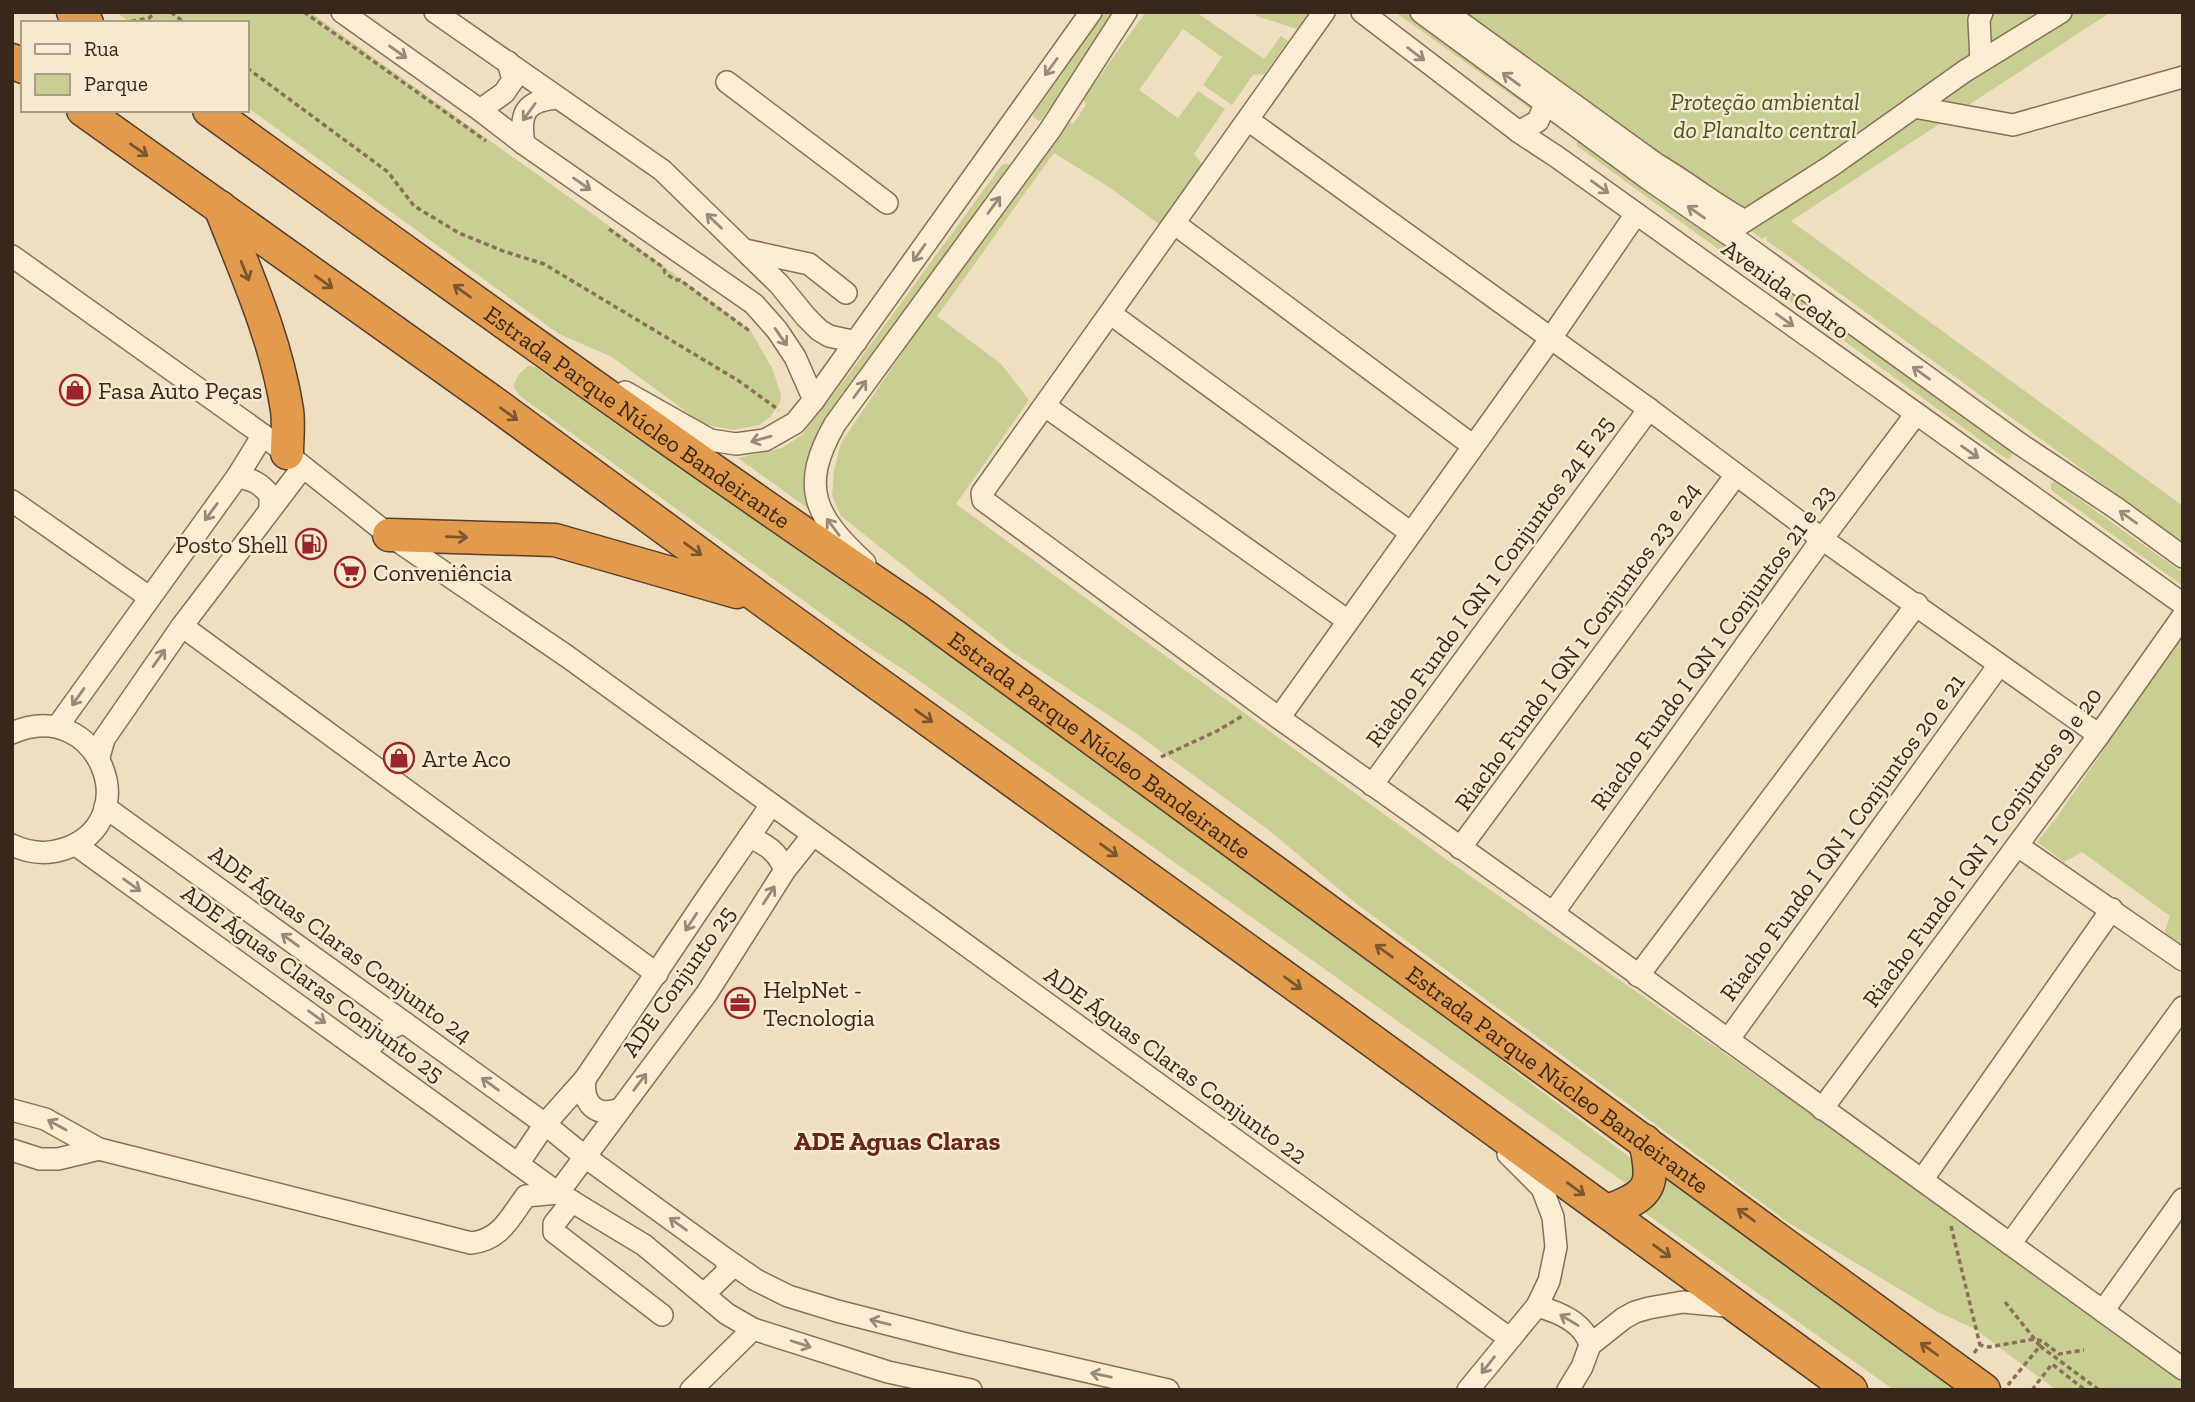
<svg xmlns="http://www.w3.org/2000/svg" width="2195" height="1402" viewBox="0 0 2195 1402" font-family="'Zilla Slab',serif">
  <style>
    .green { fill: #c9ce93 }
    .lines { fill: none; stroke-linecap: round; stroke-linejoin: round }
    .minor-casing { stroke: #897057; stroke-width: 24 }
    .highway-casing { stroke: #563e2c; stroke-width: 35 }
    .path { stroke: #897057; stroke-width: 3.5; stroke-dasharray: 5 3.5; stroke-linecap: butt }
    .minor { stroke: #faedd3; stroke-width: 21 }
    .highway { stroke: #e29a4c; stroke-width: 32 }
    .oneway { stroke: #998a78 }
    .oneway2 { stroke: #7c562f }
    .labels { text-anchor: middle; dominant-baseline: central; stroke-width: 5; stroke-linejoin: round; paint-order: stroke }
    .park-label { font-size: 24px; font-style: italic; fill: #4a5522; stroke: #f6ead0 }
    .street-label { font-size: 24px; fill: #38281c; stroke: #f6ead0 }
    .poi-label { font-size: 24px; fill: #38281c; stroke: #f6ead0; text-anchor: start }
    .neighbourhood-label { font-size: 26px; font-weight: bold; fill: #66271a; stroke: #f6ead0 }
  </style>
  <rect width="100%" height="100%" fill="#efdfc0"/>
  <!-- green -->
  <g class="green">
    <polygon points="116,12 310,12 594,215 750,330 772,368 781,394 780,403 770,417 759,425 733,430 703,424 612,357 559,334 247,107 247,23 131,23"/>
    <polygon points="1105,12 1119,12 1041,120 1039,121 1033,117 1034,113"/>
    <path d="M1146,12H1196L1264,59L1281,36L1288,41L1265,74L1253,75L1232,105L1203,85L1222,57L1183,29L1139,90L1178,118L1198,91L1225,109L1194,154L1203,165L1160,225L1112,189L1054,153C1014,207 977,262 937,316L1001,364L1029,400L956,504L1446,859L1942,1205L2183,1381V1390H2056L1975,1329L1936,1311L1789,1223L1358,905L1266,828L1137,734L1012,652L841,516L832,496L834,470L841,443L952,279L1065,121L1073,124L1086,105L1083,99Z"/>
    <polygon points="1253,12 1310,12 1297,29 1257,16"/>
    <polygon points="1395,12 1412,12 1533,107 1529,108"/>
    <polygon points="1446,12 2111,12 1791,221 2183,506 2183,542 1766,240 1768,236 1762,239"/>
    <polygon points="1581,138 2009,449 2012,453 2011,457 2008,459 2002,456 1577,146 1577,139"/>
    <polygon points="1006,164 1011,165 1013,168 842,405 813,512 738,458 782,448 802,435 846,378 1002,165"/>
    <polygon points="529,365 537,368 643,443 693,467 1407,982 1521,1076 1632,1159 1638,1166 1636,1183 1628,1184 1621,1180 907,672 858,640 520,396 513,386 519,374"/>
    <polygon points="2055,482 2183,573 2183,586 2051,490 2051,483"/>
    <polygon points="2183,635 2183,947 2164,934 2170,916 2082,852 2064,862 2037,842 2057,817"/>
    <path d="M1667,1175L1968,1390H1894L1641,1210C1660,1200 1661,1194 1667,1175Z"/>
  </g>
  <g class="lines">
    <!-- minor casing -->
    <g class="minor-casing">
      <g id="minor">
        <polyline points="342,12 480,110 524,144 754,304 777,330 795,357 814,400"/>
        <polyline points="435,12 662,170 779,284 806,317 819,330 829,336 856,342"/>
        <polyline points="1324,12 982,493 983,500 1279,718 1553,913 2183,1369"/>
        <polyline points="1362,12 1519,132 1557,157 2183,604"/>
        <polyline points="1421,12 1650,180 1747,247 2020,444 2116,508 2183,557"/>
        <path d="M1446,12L1656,164C1687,182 1714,204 1745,221"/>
        <polyline points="1981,61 1979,20 1982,12"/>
        <polyline points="727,82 887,203"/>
        <polyline points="1914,107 2013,125 2183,77"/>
        <polyline points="480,110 504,93 513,80 508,62"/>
        <polyline points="1248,120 1649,409 1822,539 2099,735"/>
        <polyline points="1519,132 1538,121 1545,104"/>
        <path d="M524,144C519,113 525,101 557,98"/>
        <polyline points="1175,224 1472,445"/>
        <polyline points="1723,230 1734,228 1745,221 1831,166 1965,71 2061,12"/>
        <polyline points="745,250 809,264 846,293"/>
        <polyline points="12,256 263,435 389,535 568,657 1509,1338"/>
        <polyline points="1111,314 1411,533"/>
        <polyline points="625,392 710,440 736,444 765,440 795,423 814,400 1091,12"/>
        <polyline points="1045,406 1348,621"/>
        <path d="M237,477C252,479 260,483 270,495V507"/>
        <polyline points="12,501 149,597"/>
        <path d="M865,563C814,516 799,487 835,424L1050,130L1126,12"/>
        <polyline points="182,626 657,974"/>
        <polyline points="1279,718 1551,338 1636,214"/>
        <polyline points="57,727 237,477 263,435"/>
        <path d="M12,733C98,695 148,821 64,849C46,855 29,853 12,845"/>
        <polyline points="99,757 104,739 182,626 303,467"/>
        <polyline points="1372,785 1649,409"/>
        <polyline points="105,807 545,1124 584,1156 727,1260 756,1280 788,1296 837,1311 962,1343 1168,1390"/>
        <path d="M749,837C766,844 778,852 785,870"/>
        <polyline points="76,845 558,1193 644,1245 727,1314 753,1329 888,1372 971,1390"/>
        <polyline points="2018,846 2183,960"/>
        <polyline points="1460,848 1736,475"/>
        <polyline points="1553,913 1822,539 1916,414"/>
        <polyline points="1638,976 1917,604"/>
        <polyline points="1728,1040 1999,665"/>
        <path d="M366,1053C377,1038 387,1027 405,1023"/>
        <path d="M585,1079C582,1104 596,1118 620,1109"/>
        <polyline points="1822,1109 2099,735 2183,616"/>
        <path d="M12,1110L45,1119L99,1149L471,1243C501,1240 510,1217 526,1196L558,1193L707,993L785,870L813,835"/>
        <polyline points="12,1150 40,1159 58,1159 99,1149"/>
        <polyline points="518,1164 545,1124 585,1079 702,905 771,805"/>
        <polyline points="1922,1180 2112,909"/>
        <polyline points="572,1201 554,1224 554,1232 662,1315"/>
        <polyline points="2010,1244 2183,1007"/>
        <polyline points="704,1294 727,1272 727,1260"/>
        <path d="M1537,1306C1558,1312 1584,1322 1590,1345"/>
        <polyline points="2103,1311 2183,1199"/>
        <polyline points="691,1390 753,1329"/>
        <polyline points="1468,1390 1537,1306 1549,1281 1556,1247 1553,1217 1542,1188 1508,1154"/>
        <polyline points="1568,1390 1582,1367 1590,1345 1624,1318 1635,1312 1649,1308 1683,1302 1736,1307"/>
      </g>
    </g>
    <!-- highway casing -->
    <g class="highway-casing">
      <g id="highway">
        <polyline points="73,12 87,23"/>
        <polyline points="12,60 23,67"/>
        <polyline points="83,110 490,400 761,599 1330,1010 1851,1390"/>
        <path id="s1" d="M209,110C443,279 677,448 916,610L1984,1390"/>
        <path d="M220,207C246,273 276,339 287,410C289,424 287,439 287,453"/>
        <polyline points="389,535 555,540 737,592"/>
        <path d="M1607,1211C1652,1195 1655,1185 1645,1141"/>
      </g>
    </g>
    <!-- path -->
    <g class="path">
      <polyline points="171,12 185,23"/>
      <polyline points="304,12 486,141"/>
      <polyline points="123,23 149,18 156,12"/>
      <polyline points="247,68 388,172 414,206 459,233 503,251 544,264 739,381 779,410"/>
      <polyline points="609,229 664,268 665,273 675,280 680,280 751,332"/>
      <polyline points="1161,757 1217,731 1244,715"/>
      <polyline points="1951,1226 1980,1345"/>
      <polyline points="2005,1302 2040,1346 2008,1385"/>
      <polyline points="2040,1346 2099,1390"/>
      <polyline points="1974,1353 1980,1345 1989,1347 2035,1339 2042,1341 2059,1354 2084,1350"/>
      <polyline points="2032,1390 2052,1364 2085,1390"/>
    </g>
    <!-- minor -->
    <use href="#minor" class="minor"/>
    <!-- highway -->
    <use href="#highway" class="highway"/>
  </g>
  <!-- one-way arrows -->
  <defs><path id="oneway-shaft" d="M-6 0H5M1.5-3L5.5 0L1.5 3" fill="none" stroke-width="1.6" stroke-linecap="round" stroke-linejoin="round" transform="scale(1.75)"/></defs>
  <g class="oneway">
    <use href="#oneway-shaft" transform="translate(398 52) rotate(35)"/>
    <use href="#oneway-shaft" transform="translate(1416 54) rotate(37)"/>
    <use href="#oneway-shaft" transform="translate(1051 67) rotate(126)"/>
    <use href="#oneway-shaft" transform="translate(1511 79) rotate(-144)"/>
    <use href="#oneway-shaft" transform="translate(529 112) rotate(126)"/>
    <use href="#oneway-shaft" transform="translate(582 184) rotate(35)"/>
    <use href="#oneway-shaft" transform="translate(1600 187) rotate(36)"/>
    <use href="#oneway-shaft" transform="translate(994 205) rotate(-54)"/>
    <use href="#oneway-shaft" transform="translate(1696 212) rotate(-145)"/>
    <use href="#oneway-shaft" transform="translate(714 221) rotate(-136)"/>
    <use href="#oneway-shaft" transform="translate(919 253) rotate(125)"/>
    <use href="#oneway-shaft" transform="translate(1785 320) rotate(36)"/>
    <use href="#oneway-shaft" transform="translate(781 337) rotate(55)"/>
    <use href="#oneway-shaft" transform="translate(1921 373) rotate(-144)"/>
    <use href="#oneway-shaft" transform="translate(860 389) rotate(-54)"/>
    <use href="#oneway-shaft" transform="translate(761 439) rotate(164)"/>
    <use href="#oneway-shaft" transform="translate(1970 452) rotate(35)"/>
    <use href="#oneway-shaft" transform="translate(211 512) rotate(126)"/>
    <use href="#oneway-shaft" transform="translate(2128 517) rotate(-144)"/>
    <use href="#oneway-shaft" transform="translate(833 527) rotate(-127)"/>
    <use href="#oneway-shaft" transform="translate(159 658) rotate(-55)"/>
    <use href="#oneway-shaft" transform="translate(78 697) rotate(125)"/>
    <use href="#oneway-shaft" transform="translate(132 885) rotate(36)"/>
    <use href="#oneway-shaft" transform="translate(769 895) rotate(-57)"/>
    <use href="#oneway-shaft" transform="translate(691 922) rotate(123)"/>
    <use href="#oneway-shaft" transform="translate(290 940) rotate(-144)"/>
    <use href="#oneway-shaft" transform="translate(317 1017) rotate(36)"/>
    <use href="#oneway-shaft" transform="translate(640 1082) rotate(-53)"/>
    <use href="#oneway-shaft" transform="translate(490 1084) rotate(-144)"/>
    <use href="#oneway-shaft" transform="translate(57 1125) rotate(-151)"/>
    <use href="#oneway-shaft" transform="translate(678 1224) rotate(-144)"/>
    <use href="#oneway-shaft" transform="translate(1569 1320) rotate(-149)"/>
    <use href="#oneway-shaft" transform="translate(880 1322) rotate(-166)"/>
    <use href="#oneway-shaft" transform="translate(801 1344) rotate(18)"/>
    <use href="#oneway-shaft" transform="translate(1488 1365) rotate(128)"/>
    <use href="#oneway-shaft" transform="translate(1101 1375) rotate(-168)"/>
  </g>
  <g class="oneway2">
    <use href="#oneway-shaft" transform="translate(139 150) rotate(35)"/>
    <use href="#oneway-shaft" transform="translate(245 271) rotate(68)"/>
    <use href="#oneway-shaft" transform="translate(324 282) rotate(36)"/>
    <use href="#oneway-shaft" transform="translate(462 291) rotate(-144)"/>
    <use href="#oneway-shaft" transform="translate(509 414) rotate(36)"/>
    <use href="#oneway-shaft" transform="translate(457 537) rotate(2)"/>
    <use href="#oneway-shaft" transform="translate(693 549) rotate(36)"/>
    <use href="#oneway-shaft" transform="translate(924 716) rotate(36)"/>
    <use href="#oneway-shaft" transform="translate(1109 850) rotate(36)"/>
    <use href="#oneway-shaft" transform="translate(1384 951) rotate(-144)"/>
    <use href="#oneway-shaft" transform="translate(1293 983) rotate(36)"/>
    <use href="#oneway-shaft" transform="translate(1576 1189) rotate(36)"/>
    <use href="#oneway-shaft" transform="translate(1746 1215) rotate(-144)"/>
    <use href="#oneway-shaft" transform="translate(1662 1251) rotate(36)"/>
    <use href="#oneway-shaft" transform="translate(1929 1349) rotate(-144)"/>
  </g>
  <!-- icons -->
  <defs>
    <g id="shop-ring" transform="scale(1.575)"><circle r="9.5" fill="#f6ead0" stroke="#9a252b" stroke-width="1.5"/><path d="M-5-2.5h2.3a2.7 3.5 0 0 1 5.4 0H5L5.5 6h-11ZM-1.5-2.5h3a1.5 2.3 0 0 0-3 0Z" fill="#9a252b"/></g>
    <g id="fuel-ring" transform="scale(1.575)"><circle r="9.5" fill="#f6ead0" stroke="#9a252b" stroke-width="1.5"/><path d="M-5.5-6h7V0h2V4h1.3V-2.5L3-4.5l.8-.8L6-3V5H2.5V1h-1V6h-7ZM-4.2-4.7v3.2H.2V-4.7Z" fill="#9a252b"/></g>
    <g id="supermarket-ring" transform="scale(1.575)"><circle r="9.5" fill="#f6ead0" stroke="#9a252b" stroke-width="1.5"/><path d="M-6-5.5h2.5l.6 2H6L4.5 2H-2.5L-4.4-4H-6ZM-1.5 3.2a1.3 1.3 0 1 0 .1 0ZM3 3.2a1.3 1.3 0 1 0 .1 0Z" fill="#9a252b"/></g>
    <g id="office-ring" transform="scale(1.575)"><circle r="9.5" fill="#f6ead0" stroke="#9a252b" stroke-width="1.5"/><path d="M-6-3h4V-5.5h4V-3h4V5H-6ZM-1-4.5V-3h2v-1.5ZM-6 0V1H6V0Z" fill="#9a252b"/></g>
  </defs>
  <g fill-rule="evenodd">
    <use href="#shop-ring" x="75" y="390"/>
    <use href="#fuel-ring" x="311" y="544"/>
    <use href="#supermarket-ring" x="350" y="572"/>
    <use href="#shop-ring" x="399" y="758"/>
    <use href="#office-ring" x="740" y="1003"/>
  </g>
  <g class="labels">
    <!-- park labels -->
    <g class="park-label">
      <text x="1765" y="101">Proteção ambiental<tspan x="1765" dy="28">do Planalto central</tspan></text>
    </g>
    <!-- street labels -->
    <g class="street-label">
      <text transform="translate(1786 289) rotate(36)">Avenida Cedro</text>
      <text stroke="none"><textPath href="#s1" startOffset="527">Estrada Parque Núcleo Bandeirante</textPath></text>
      <text transform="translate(1489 581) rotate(-54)">Riacho Fundo I QN 1 Conjuntos 24 E 25</text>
      <text transform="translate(1577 646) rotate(-54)">Riacho Fundo I QN 1 Conjuntos 23 e 24</text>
      <text transform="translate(1712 647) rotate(-54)">Riacho Fundo I QN 1 Conjuntos 21 e 23</text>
      <text stroke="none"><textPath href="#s1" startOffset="1094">Estrada Parque Núcleo Bandeirante</textPath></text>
      <text transform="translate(1842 837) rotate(-54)">Riacho Fundo I QN 1 Conjuntos 20 e 21</text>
      <text transform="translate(1982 847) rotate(-54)">Riacho Fundo I QN 1 Conjuntos 9 e 20</text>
      <text transform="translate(341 944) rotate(36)">ADE Águas Claras Conjunto 24</text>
      <text transform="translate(678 981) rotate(-55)">ADE Conjunto 25</text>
      <text transform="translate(313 983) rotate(36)">ADE Águas Claras Conjunto 25</text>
      <text transform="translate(1176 1065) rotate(36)">ADE Águas Claras Conjunto 22</text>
      <text stroke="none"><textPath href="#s1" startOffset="1661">Estrada Parque Núcleo Bandeirante</textPath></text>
    </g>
    <!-- poi labels -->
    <g class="poi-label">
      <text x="98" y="390">Fasa Auto Peças</text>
      <text x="288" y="544" text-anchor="end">Posto Shell</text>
      <text x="373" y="572">Conveniência</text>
      <text x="422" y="758">Arte Aco</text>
      <text x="763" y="989">HelpNet -<tspan x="763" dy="28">Tecnologia</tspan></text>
    </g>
    <!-- neighbourhood labels -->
    <g class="neighbourhood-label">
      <text x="897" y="1141">ADE Aguas Claras</text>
    </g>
  </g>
  <!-- border -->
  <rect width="2195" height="1402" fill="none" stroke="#38281c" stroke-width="28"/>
  <!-- legend -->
  <rect x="21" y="21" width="228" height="91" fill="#f6ead0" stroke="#aa9c88" stroke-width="2"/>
  <rect x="35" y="44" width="35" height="10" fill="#faedd3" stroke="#aa9c88" stroke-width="2"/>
  <text x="84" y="56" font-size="21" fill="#38281c">Rua</text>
  <rect x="35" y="74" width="35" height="21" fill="#c9ce93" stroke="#aa9c88" stroke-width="2"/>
  <text x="84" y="91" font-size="21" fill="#38281c">Parque</text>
</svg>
